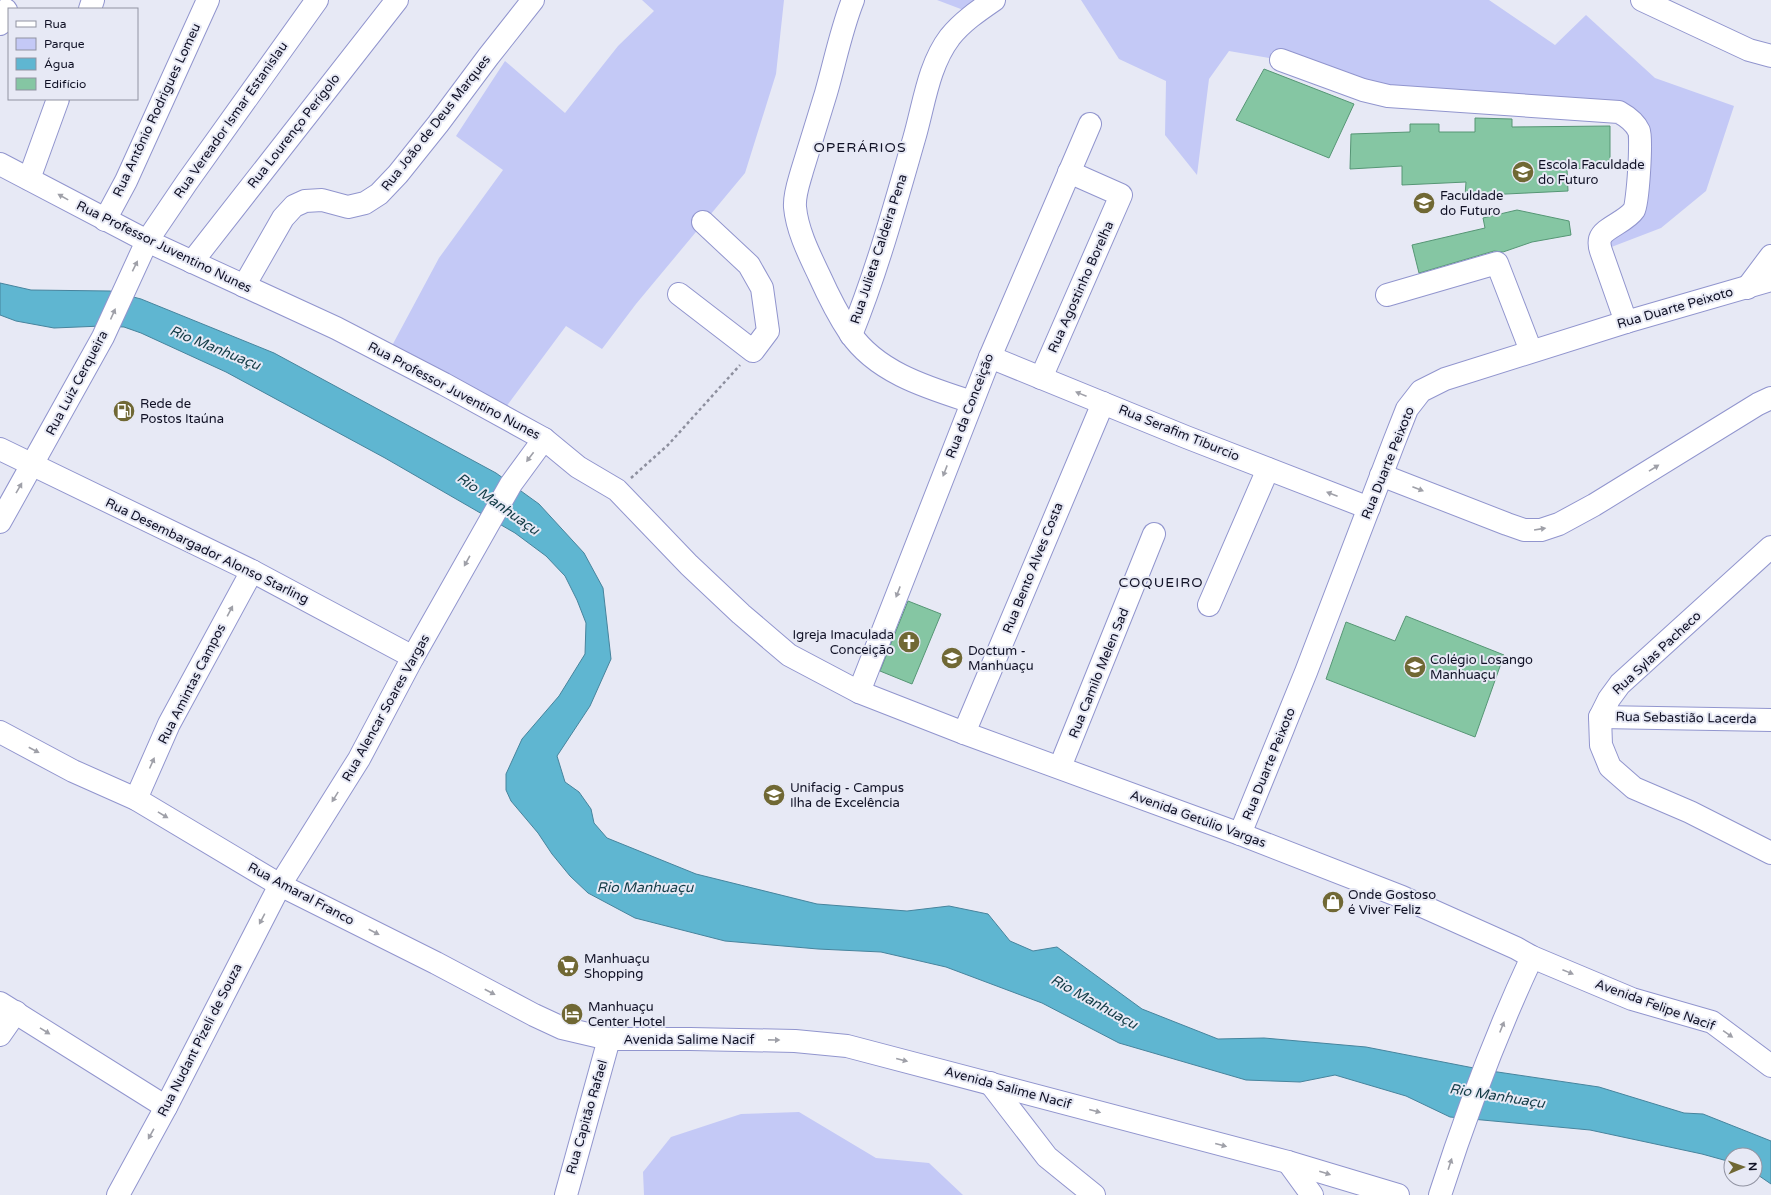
<svg xmlns="http://www.w3.org/2000/svg" width="1771" height="1195" viewBox="0 0 1771 1195" font-family="'Varela Round',sans-serif">
  <style>
    .green { fill: #c4c9f6 }
    .water { fill: #5fb6d1; stroke: #47849d }
    .building { fill: #85c6a3; stroke: #569675 }
    .lines { fill: none; stroke-linecap: round; stroke-linejoin: round }
    .minor-casing { stroke: #9195ce; stroke-width: 24 }
    .path { stroke: #8d8f9e; stroke-width: 2.5; stroke-dasharray: 3 3; stroke-linecap: butt }
    .minor { stroke: #fff; stroke-width: 22 }
    .oneway { fill: #9fa0a8 }
    .labels { text-anchor: middle; dominant-baseline: central; stroke-width: 4; stroke-linejoin: round; paint-order: stroke }
    .street-label { font-size: 13px; fill: #101125; stroke: #e7e9f5 }
    .poi-label { font-size: 13px; fill: #101125; stroke: #e7e9f5; text-anchor: start }
    .neighbourhood-label { font-size: 14px; letter-spacing: 1px; fill: #101125; stroke: #e7e9f5 }
    .water-label { font-size: 14px; font-style: italic; fill: #113a45; stroke: #e7e9f5 }
  </style>
  <rect width="100%" height="100%" fill="#e7e9f5"/>
  <!-- green -->
  <g class="green">
    <polygon points="642,0 784,0 776,74 745,173 636,304 602,349 566,326 500,415 387,355 439,258 503,170 456,136 505,61 565,113 618,46 654,11"/>
    <polygon points="937,0 994,0 974,14"/>
    <polygon points="1081,0 1489,0 1555,45 1586,15 1655,78 1734,106 1706,191 1661,228 1601,251 1626,219 1631,119 1388,96 1281,60 1229,51 1209,79 1197,175 1165,135 1166,81 1119,59"/>
    <polygon points="799,1112 876,1158 929,1163 963,1195 644,1195 643,1172 671,1137 741,1114"/>
  </g>
  <!-- water -->
  <polygon class="water" points="0,283 31,290 110,291 122,294 141,299 274,353 496,473 539,504 584,553 603,588 611,659 590,706 557,756 565,782 579,792 591,809 594,823 607,838 696,874 817,904 907,911 949,906 988,914 1010,941 1033,951 1057,947 1142,1009 1218,1039 1264,1038 1366,1047 1484,1070 1599,1087 1684,1113 1703,1114 1771,1141 1771,1184 1755,1173 1755,1155 1731,1155 1731,1162 1702,1154 1590,1130 1450,1117 1406,1096 1335,1075 1300,1082 1246,1080 1119,1043 1042,1003 946,967 881,952 818,949 725,941 635,918 588,893 570,876 552,854 538,833 511,801 506,790 506,774 522,739 559,696 585,654 586,623 577,600 565,576 546,556 515,533 385,458 226,372 141,333 124,327 102,326 54,328 16,321 0,315"/>
  <!-- building -->
  <g class="building">
    <polygon points="1264,69 1354,104 1329,158 1236,120"/>
    <polygon points="1475,118 1512,119 1512,127 1610,126 1610,167 1567,169 1568,191 1465,196 1466,182 1402,185 1402,166 1350,169 1351,134 1410,132 1410,124 1439,124 1439,132 1475,132"/>
    <polygon points="1517,210 1569,221 1571,235 1532,242 1503,252 1494,251 1419,273 1412,245 1485,228 1483,218"/>
    <polygon points="908,601 941,614 912,684 880,671"/>
    <polygon points="1406,616 1504,655 1475,737 1326,679 1346,622 1395,641"/>
  </g>
  <g class="lines">
    <!-- minor casing -->
    <g class="minor-casing">
      <g id="minor">
        <path d="M853,0C841,30 835,62 826,93C818,119 810,145 802,171C799,182 794,195 795,207C797,230 809,254 819,275C828,295 838,315 850,333C877,373 929,388 972,402"/>
        <polyline points="1642,0 1749,50 1771,56"/>
        <polyline points="90,9 93,0"/>
        <polyline points="0,24 6,10"/>
        <path d="M1281,60L1363,90L1388,96L1619,112C1628,117 1635,122 1639,131C1642,138 1638,203 1634,210C1626,222 1603,228 1600,239C1599,243 1600,248 1601,251L1626,322"/>
        <polyline points="0,164 147,241 336,328 444,384 544,439 578,467 617,490 689,565 741,614 789,655 859,692 964,733 1240,834 1402,897 1516,948 1532,957 1632,999 1712,1022 1771,1066"/>
        <polyline points="29,179 58,99"/>
        <polyline points="105,220 126,181 208,0"/>
        <polyline points="192,262 397,0"/>
        <polyline points="244,286 283,218 294,206 305,201 322,200 348,207 365,203 379,194 398,174 438,124 488,57 533,0"/>
        <polyline points="1747,288 1771,256"/>
        <polyline points="679,294 753,351 768,331 762,288 749,265 703,222"/>
        <polyline points="1387,295 1497,263 1531,351"/>
        <path d="M851,335C877,271 895,205 914,139C924,105 928,66 950,37C962,22 978,11 994,0"/>
        <polyline points="990,357 1186,437 1369,508"/>
        <polyline points="1041,378 1121,195 1069,172"/>
        <polyline points="0,449 252,571 413,657"/>
        <polyline points="1381,475 1507,524 1524,530 1541,530 1559,524 1594,505 1758,404 1771,398"/>
        <polyline points="0,522 103,337 147,241 187,182 317,0"/>
        <polyline points="1771,547 1620,684 1609,699 1600,717 1601,745 1610,767 1634,788 1690,812 1771,853"/>
        <polyline points="1209,605 1268,469"/>
        <polyline points="859,692 990,357 1090,124"/>
        <polyline points="1600,717 1771,720"/>
        <polyline points="0,732 73,771 136,799 280,885 436,963 534,1015 562,1028 609,1039 690,1039 795,1041 847,1046 1288,1162 1398,1195"/>
        <polyline points="964,733 1103,403"/>
        <polyline points="1060,767 1154,534"/>
        <polyline points="136,799 169,724 252,571"/>
        <polyline points="1240,834 1306,672 1394,442 1407,409 1421,391 1445,379 1626,322 1771,280"/>
        <polyline points="0,1003 166,1107"/>
        <polyline points="0,1035 16,1012"/>
        <polyline points="990,1083 1047,1157 1094,1195"/>
        <polyline points="1288,1162 1312,1195"/>
        <polyline points="118,1195 166,1107 280,885 359,759 413,657 511,484 544,439"/>
        <polyline points="566,1195 609,1039"/>
        <path d="M1440,1195C1466,1114 1496,1034 1532,957"/>
      </g>
    </g>
    <!-- path -->
    <polyline class="path" points="631,478 668,445 740,365"/>
    <!-- minor -->
    <use href="#minor" class="minor"/>
  </g>
  <!-- one-way arrows -->
  <defs><path id="oneway-solid" d="M-6-.8H1V-3.2L6.5 0L1 3.2V.8H-6Z"/></defs>
  <g class="oneway">
    <use href="#oneway-solid" transform="translate(63 197) rotate(-151)"/>
    <use href="#oneway-solid" transform="translate(135 266) rotate(-64)"/>
    <use href="#oneway-solid" transform="translate(113 314) rotate(-66)"/>
    <use href="#oneway-solid" transform="translate(1081 394) rotate(-158)"/>
    <use href="#oneway-solid" transform="translate(530 457) rotate(127)"/>
    <use href="#oneway-solid" transform="translate(1654 468) rotate(-32)"/>
    <use href="#oneway-solid" transform="translate(945 471) rotate(111)"/>
    <use href="#oneway-solid" transform="translate(19 488) rotate(-60)"/>
    <use href="#oneway-solid" transform="translate(1418 489) rotate(21)"/>
    <use href="#oneway-solid" transform="translate(1332 494) rotate(-159)"/>
    <use href="#oneway-solid" transform="translate(1540 529) rotate(-9)"/>
    <use href="#oneway-solid" transform="translate(467 561) rotate(119)"/>
    <use href="#oneway-solid" transform="translate(898 592) rotate(111)"/>
    <use href="#oneway-solid" transform="translate(230 611) rotate(-62)"/>
    <use href="#oneway-solid" transform="translate(34 750) rotate(28)"/>
    <use href="#oneway-solid" transform="translate(152 763) rotate(-66)"/>
    <use href="#oneway-solid" transform="translate(335 797) rotate(122)"/>
    <use href="#oneway-solid" transform="translate(163 815) rotate(31)"/>
    <use href="#oneway-solid" transform="translate(262 919) rotate(118)"/>
    <use href="#oneway-solid" transform="translate(374 932) rotate(27)"/>
    <use href="#oneway-solid" transform="translate(1568 972) rotate(22)"/>
    <use href="#oneway-solid" transform="translate(490 992) rotate(28)"/>
    <use href="#oneway-solid" transform="translate(1502 1027) rotate(-68)"/>
    <use href="#oneway-solid" transform="translate(45 1031) rotate(32)"/>
    <use href="#oneway-solid" transform="translate(1728 1034) rotate(35)"/>
    <use href="#oneway-solid" transform="translate(774 1040) rotate(1)"/>
    <use href="#oneway-solid" transform="translate(902 1060) rotate(14)"/>
    <use href="#oneway-solid" transform="translate(1095 1111) rotate(15)"/>
    <use href="#oneway-solid" transform="translate(151 1134) rotate(119)"/>
    <use href="#oneway-solid" transform="translate(1221 1145) rotate(15)"/>
    <use href="#oneway-solid" transform="translate(1450 1164) rotate(-72)"/>
    <use href="#oneway-solid" transform="translate(1325 1173) rotate(17)"/>
  </g>
  <!-- icons -->
  <defs>
    <g id="school-disc" transform="scale(1.15)"><circle r="9.5" fill="#706834" stroke="#e7e9f5"/><path d="M0-5L7-2L0 1L-7-2ZM-4 1L0 2.5L4 1V4Q0 6-4 4Z" fill="#fff"/></g>
    <g id="university-disc" transform="scale(1.15)"><circle r="9.5" fill="#706834" stroke="#e7e9f5"/><path d="M0-5L7-2L0 1L-7-2ZM-4 1L0 2.5L4 1V4Q0 6-4 4Z" fill="#fff"/></g>
    <g id="fuel-disc" transform="scale(1.15)"><circle r="9.5" fill="#706834" stroke="#e7e9f5"/><path d="M-5.5-6h7V0h2V4h1.3V-2.5L3-4.5l.8-.8L6-3V5H2.5V1h-1V6h-7ZM-4.2-4.7v3.2H.2V-4.7Z" fill="#fff"/></g>
    <g id="church-disc" transform="scale(1.15)"><circle r="9.5" fill="#706834" stroke="#e7e9f5"/><path d="M-1.2-6h2.4v3.5h3.3v2.4h-3.3V6h-2.4V-.1h-3.3v-2.4h3.3Z" fill="#fff"/></g>
    <g id="shop-disc" transform="scale(1.15)"><circle r="9.5" fill="#706834" stroke="#e7e9f5"/><path d="M-5-2.5h2.3a2.7 3.5 0 0 1 5.4 0H5L5.5 6h-11ZM-1.5-2.5h3a1.5 2.3 0 0 0-3 0Z" fill="#fff"/></g>
    <g id="supermarket-disc" transform="scale(1.15)"><circle r="9.5" fill="#706834" stroke="#e7e9f5"/><path d="M-6-5.5h2.5l.6 2H6L4.5 2H-2.5L-4.4-4H-6ZM-1.5 3.2a1.3 1.3 0 1 0 .1 0ZM3 3.2a1.3 1.3 0 1 0 .1 0Z" fill="#fff"/></g>
    <g id="hotel-disc" transform="scale(1.15)"><circle r="9.5" fill="#706834" stroke="#e7e9f5"/><path d="M-6-4.5h1.5V1H6V5H4.5V3h-9V5H-6ZM-4 0a1.8 1.8 0 1 1 3.6 0ZM.5 0V-2.5h3Q6-2.5 6 0Z" fill="#fff"/></g>
  </defs>
  <g fill-rule="evenodd">
    <use href="#school-disc" x="1523" y="172"/>
    <use href="#university-disc" x="1424" y="203"/>
    <use href="#fuel-disc" x="124" y="411"/>
    <use href="#church-disc" x="909" y="642"/>
    <use href="#university-disc" x="952" y="658"/>
    <use href="#school-disc" x="1415" y="667"/>
    <use href="#university-disc" x="774" y="795"/>
    <use href="#shop-disc" x="1333" y="902"/>
    <use href="#supermarket-disc" x="568" y="966"/>
    <use href="#hotel-disc" x="572" y="1014"/>
  </g>
  <g class="labels">
    <!-- street labels -->
    <g class="street-label">
      <text transform="translate(157 110) rotate(-65)">Rua Antônio Rodrigues Lomeu</text>
      <text transform="translate(231 120) rotate(-55)">Rua Vereador Ismar Estanislau</text>
      <text transform="translate(436 123) rotate(-52)">Rua João de Deus Marques</text>
      <text transform="translate(294 131) rotate(-52)">Rua Lourenço Perígolo</text>
      <text transform="translate(164 247) rotate(26)">Rua Professor Juventino Nunes</text>
      <text transform="translate(879 249) rotate(-72)">Rua Julieta Caldeira Pena</text>
      <text transform="translate(1081 287) rotate(-66)">Rua Agostinho Borelha</text>
      <text transform="translate(1675 308) rotate(-16)">Rua Duarte Peixoto</text>
      <text transform="translate(77 383) rotate(-62)">Rua Luiz Cerqueira</text>
      <text transform="translate(454 391) rotate(28)">Rua Professor Juventino Nunes</text>
      <text transform="translate(970 406) rotate(-69)">Rua da Conceição</text>
      <text transform="translate(1179 433) rotate(22)">Rua Serafim Tiburcio</text>
      <text transform="translate(1388 463) rotate(-68)">Rua Duarte Peixoto</text>
      <text transform="translate(207 551) rotate(26)">Rua Desembargador Alonso Starling</text>
      <text transform="translate(1033 568) rotate(-68)">Rua Bento Alves Costa</text>
      <text transform="translate(1657 653) rotate(-43)">Rua Sylas Pacheco</text>
      <text transform="translate(1099 673) rotate(-68)">Rua Camilo Melen Sad</text>
      <text transform="translate(192 684) rotate(-63)">Rua Amintas Campos</text>
      <text transform="translate(386 708) rotate(-61)">Rua Alencar Soares Vargas</text>
      <text transform="translate(1686 718) rotate(1)">Rua Sebastião Lacerda</text>
      <text transform="translate(1269 764) rotate(-68)">Rua Duarte Peixoto</text>
      <text transform="translate(1198 819) rotate(20)">Avenida Getúlio Vargas</text>
      <text transform="translate(301 894) rotate(28)">Rua Amaral Franco</text>
      <text transform="translate(1655 1005) rotate(20)">Avenida Felipe Nacif</text>
      <text transform="translate(200 1040) rotate(-63)">Rua Nudant Pizeli de Souza</text>
      <text x="689" y="1040">Avenida Salime Nacif</text>
      <text transform="translate(1008 1088) rotate(15)">Avenida Salime Nacif</text>
      <text transform="translate(587 1117) rotate(-74)">Rua Capitão Rafael</text>
    </g>
    <!-- poi labels -->
    <g class="poi-label">
      <text x="1538" y="165">Escola Faculdade<tspan x="1538" dy="15">do Futuro</tspan></text>
      <text x="1440" y="196">Faculdade<tspan x="1440" dy="15">do Futuro</tspan></text>
      <text x="140" y="404">Rede de<tspan x="140" dy="15">Postos Itaúna</tspan></text>
      <text x="894" y="635" text-anchor="end">Igreja Imaculada<tspan x="894" dy="15">Conceição</tspan></text>
      <text x="968" y="651">Doctum -<tspan x="968" dy="15">Manhuaçu</tspan></text>
      <text x="1430" y="660">Colégio Losango<tspan x="1430" dy="15">Manhuaçu</tspan></text>
      <text x="790" y="788">Unifacig - Campus<tspan x="790" dy="15">Ilha de Excelência</tspan></text>
      <text x="1348" y="895">Onde Gostoso<tspan x="1348" dy="15">é Viver Feliz</tspan></text>
      <text x="584" y="959">Manhuaçu<tspan x="584" dy="15">Shopping</tspan></text>
      <text x="588" y="1007">Manhuaçu<tspan x="588" dy="15">Center Hotel</tspan></text>
    </g>
    <!-- neighbourhood labels -->
    <g class="neighbourhood-label">
      <text x="860" y="147">OPERÁRIOS</text>
      <text x="1161" y="582">COQUEIRO</text>
    </g>
    <!-- water labels -->
    <g class="water-label">
      <text transform="translate(215 348) rotate(22)">Rio Manhuaçu</text>
      <text transform="translate(498 504) rotate(35)">Rio Manhuaçu</text>
      <text x="645" y="887">Rio Manhuaçu</text>
      <text transform="translate(1094 1002) rotate(29)">Rio Manhuaçu</text>
      <text transform="translate(1497 1096) rotate(9)">Rio Manhuaçu</text>
    </g>
  </g>
  <!-- legend -->
  <rect x="8" y="8" width="130" height="92" fill="#e7e9f5" stroke="#9193a2"/>
  <rect x="16" y="21" width="20" height="6" fill="#ffffff" stroke="#9193a2"/>
  <text x="44" y="28" font-size="12" fill="#101125">Rua</text>
  <rect x="16" y="38" width="20" height="12" fill="#c4c9f6" stroke="#9193a2"/>
  <text x="44" y="48" font-size="12" fill="#101125">Parque</text>
  <rect x="16" y="58" width="20" height="12" fill="#5fb6d1" stroke="#9193a2"/>
  <text x="44" y="68" font-size="12" fill="#101125">Água</text>
  <rect x="16" y="78" width="20" height="12" fill="#85c6a3" stroke="#9193a2"/>
  <text x="44" y="88" font-size="12" fill="#101125">Edifício</text>
  <!-- north arrow -->
  <g transform="translate(1743 1167) rotate(88)"><circle r="19" fill="#e7e9f5" stroke="#9193a2"/>
  <path d="M0-3L7 15L0 10L-7 15Z" fill="#706834"/>
  <text y="-6" font-size="11" font-weight="bold" text-anchor="middle" fill="#101125">N</text>
  </g>
</svg>
